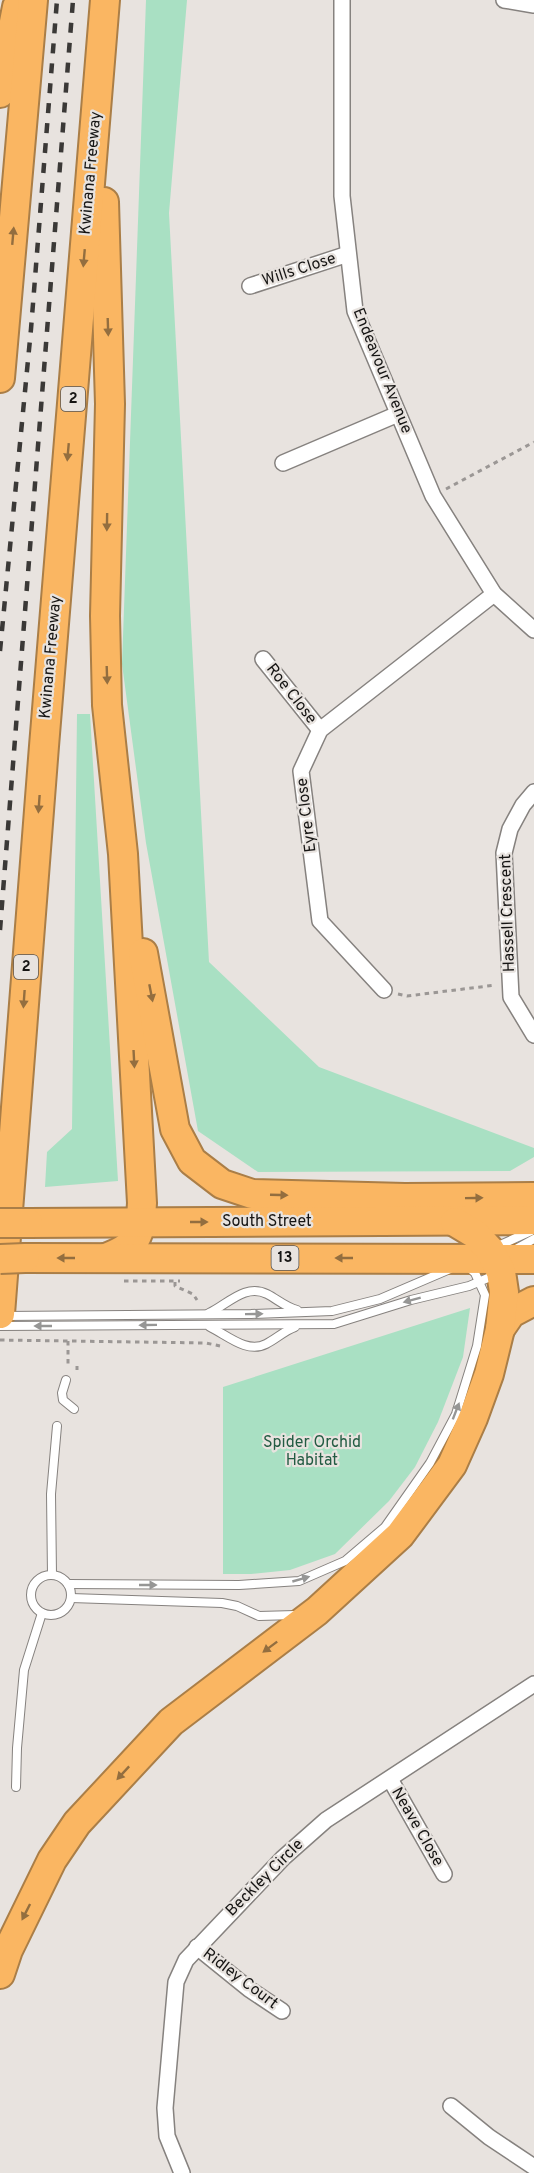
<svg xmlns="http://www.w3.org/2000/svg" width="534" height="2173" viewBox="0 0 534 2173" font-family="Overpass,sans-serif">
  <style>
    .green { fill: #a9e0c3 }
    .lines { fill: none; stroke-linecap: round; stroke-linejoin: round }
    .lane-casing { stroke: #86827f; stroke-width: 10 }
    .street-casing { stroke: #86827f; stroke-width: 18 }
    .highway-casing { stroke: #aa7e47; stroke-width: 32 }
    .path { stroke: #9b9795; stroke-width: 3; stroke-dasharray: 4.5 4.5; stroke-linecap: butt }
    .lane { stroke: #fff; stroke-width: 8 }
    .street { stroke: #fff; stroke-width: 15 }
    .highway { stroke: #fab662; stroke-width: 28 }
    .rail { stroke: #3b3937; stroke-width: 4.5; stroke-dasharray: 10 10; stroke-linecap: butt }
    .highway-bridge-casing { stroke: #aa7e47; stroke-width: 32; stroke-linecap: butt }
    .highway-bridge { stroke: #fab662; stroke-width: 28 }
    .oneway { fill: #936e3f }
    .oneway2 { fill: #969695 }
    .labels { text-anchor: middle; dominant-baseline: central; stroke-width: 4.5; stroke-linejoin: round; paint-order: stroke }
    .shield { fill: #e8e3df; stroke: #555351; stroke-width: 1.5 }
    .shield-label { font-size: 15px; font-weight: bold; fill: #161514 }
    .street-label { font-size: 16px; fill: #161514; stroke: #e8e3df }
    .park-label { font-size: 16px; fill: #235c43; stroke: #e8e3df }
  </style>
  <rect width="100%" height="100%" fill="#e8e3df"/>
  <!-- green -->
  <g class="green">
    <polygon points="146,0 187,0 169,213 209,962 319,1067 534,1148 534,1157 510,1171 258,1172 198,1131 146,843 122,664"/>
    <polygon points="77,714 90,714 118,1181 45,1187 47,1152 72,1129"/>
    <polygon points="470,1308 463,1357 438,1422 415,1467 389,1501 335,1554 290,1570 251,1574 223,1574 223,1387"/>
  </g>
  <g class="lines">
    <!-- lane casing -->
    <g class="lane-casing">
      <g id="lane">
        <polyline points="496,1247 531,1231"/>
        <polyline points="514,1250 534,1239"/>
        <path d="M209,1313C227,1305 245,1283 267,1294C277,1299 285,1307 297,1310"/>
        <polyline points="4,1316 251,1314 332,1311 380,1299 450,1269"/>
        <polyline points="0,1326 334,1324 411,1300 469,1286 495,1275"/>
        <path d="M210,1327C227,1335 247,1354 266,1344C276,1339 284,1331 295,1327"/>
        <polyline points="66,1380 62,1393 63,1400 74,1409"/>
        <circle cx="51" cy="1595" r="20"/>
        <polyline points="52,1575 51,1494 57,1426"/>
        <polyline points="68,1584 239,1585 299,1581 345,1561 385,1527 430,1463 456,1414 477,1346 485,1295 475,1273 468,1267"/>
        <polyline points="71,1598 222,1603 237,1606 259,1616 295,1615"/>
        <polyline points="16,1787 17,1748 24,1670 42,1613"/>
      </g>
    </g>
    <!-- street casing -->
    <g class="street-casing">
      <g id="street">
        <polyline points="342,0 342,196 355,311 433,496 494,594 534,630"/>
        <polyline points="504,0 534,5"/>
        <polyline points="250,286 348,254"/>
        <polyline points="283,463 398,414"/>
        <polyline points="263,659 320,730"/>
        <polyline points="534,792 523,805 510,829 504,853 511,997 534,1035"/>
        <polyline points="384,990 320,921 301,771 320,730 494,594"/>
        <polyline points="390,1779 444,1874"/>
        <polyline points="197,1947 249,1989 282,2011"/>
        <polyline points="451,2106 489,2137 534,2167"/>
        <polyline points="182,2173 167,2136 165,2108 176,1982 186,1960 283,1858 326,1820 534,1684"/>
      </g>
    </g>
    <!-- highway casing -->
    <g class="highway-casing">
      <g id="highway">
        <polyline points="0,93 17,7"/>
        <path d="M104,202L110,404L105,616L107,705L123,854L142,1203C140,1237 139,1245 106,1258"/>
        <polyline points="0,378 33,0"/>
        <polyline points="143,953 175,1129 192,1161 222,1184 252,1194 405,1198 534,1197"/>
        <polyline points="28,1223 534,1220"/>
        <polyline points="25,1258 534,1259"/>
        <polyline points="0,1314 44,746 105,0"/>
        <polyline points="500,1329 511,1313 534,1301"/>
        <polyline points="0,1974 8,1950 52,1860 77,1823 171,1722 317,1611 400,1535 452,1465 473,1418 489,1374 500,1329 504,1292 501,1272 490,1250 475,1234 455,1222"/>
      </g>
    </g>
    <!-- path -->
    <g class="path">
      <polyline points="446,489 534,442"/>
      <polyline points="398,994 407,996 496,985"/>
      <polyline points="124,1281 180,1281"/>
      <polyline points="175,1282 175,1286 193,1294 197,1300"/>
      <polyline points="0,1340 206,1343 220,1346"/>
      <polyline points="68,1341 68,1367"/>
      <polyline points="77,1366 77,1370"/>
    </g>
    <!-- lane -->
    <use href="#lane" class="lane"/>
    <!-- street -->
    <use href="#street" class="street"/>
    <!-- highway -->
    <use href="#highway" class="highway"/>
    <!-- rail -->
    <g class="rail">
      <polyline points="0,651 31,329 57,0"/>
      <polyline points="0,930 73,0"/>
    </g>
    <!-- highway-bridge casing -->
    <g class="highway-bridge-casing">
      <g id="highway-bridge">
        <polyline points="0,1223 28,1223"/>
        <polyline points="0,1259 25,1258"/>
      </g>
    </g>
    <!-- highway-bridge -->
    <use href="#highway-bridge" class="highway-bridge"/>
  </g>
  <!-- one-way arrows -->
  <defs><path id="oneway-solid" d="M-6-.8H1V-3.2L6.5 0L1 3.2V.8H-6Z" transform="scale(1.5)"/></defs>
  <g class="oneway">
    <use href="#oneway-solid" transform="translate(13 236) rotate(-85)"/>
    <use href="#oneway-solid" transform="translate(84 258) rotate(95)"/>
    <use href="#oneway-solid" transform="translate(108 327) rotate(88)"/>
    <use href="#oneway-solid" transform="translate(68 452) rotate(95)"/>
    <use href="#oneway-solid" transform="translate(107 522) rotate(91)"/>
    <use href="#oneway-solid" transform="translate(107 675) rotate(88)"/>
    <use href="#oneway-solid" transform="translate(39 804) rotate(94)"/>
    <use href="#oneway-solid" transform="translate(151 993) rotate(79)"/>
    <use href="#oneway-solid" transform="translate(24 999) rotate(94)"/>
    <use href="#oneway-solid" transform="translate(134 1059) rotate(87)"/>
    <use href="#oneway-solid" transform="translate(279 1195) rotate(2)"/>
    <use href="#oneway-solid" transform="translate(474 1198) rotate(-1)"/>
    <use href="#oneway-solid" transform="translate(199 1222)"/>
    <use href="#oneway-solid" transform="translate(66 1258) rotate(180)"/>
    <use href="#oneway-solid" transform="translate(344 1258) rotate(-180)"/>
    <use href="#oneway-solid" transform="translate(270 1647) rotate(143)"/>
    <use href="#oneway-solid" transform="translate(123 1773) rotate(133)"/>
    <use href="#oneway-solid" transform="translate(26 1912) rotate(117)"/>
  </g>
  <g class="oneway2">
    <use href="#oneway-solid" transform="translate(412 1300) rotate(165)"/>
    <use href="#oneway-solid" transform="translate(254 1314) rotate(-1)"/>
    <use href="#oneway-solid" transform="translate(148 1325) rotate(179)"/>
    <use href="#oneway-solid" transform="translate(43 1326) rotate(180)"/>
    <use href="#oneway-solid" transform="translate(456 1411) rotate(-69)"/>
    <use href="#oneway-solid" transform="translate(301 1579) rotate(-16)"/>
    <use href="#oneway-solid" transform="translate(148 1585)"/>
  </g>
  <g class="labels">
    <!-- shield labels -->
    <g class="shield">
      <rect x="61" y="387" width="24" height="24" rx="4.5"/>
      <rect x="14" y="955" width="24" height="24" rx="4.5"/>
      <rect x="271.5" y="1246" width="27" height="24" rx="4.5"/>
    </g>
    <g class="shield-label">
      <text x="73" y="399">2</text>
      <text x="26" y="967">2</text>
      <text x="285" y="1258">13</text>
    </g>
    <!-- street labels -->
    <g class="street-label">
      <text transform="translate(91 173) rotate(-85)">Kwinana Freeway</text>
      <text transform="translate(299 270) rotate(-18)">Wills Close</text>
      <text transform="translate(382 371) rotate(68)">Endeavour Avenue</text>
      <text transform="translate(51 657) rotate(-85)">Kwinana Freeway</text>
      <text transform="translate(291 694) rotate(52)">Roe Close</text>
      <text transform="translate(307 815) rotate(-97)">Eyre Close</text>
      <text transform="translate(508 913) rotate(-92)">Hassell Crescent</text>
      <text x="267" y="1222">South Street</text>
      <text transform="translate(417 1827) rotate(60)">Neave Close</text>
      <text transform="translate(265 1878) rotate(-45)">Beckley Circle</text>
      <text transform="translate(240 1979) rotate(37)">Ridley Court</text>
    </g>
    <!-- park labels -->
    <g class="park-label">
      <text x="312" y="1443">Spider Orchid<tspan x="312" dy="18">Habitat</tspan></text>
    </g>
  </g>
</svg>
